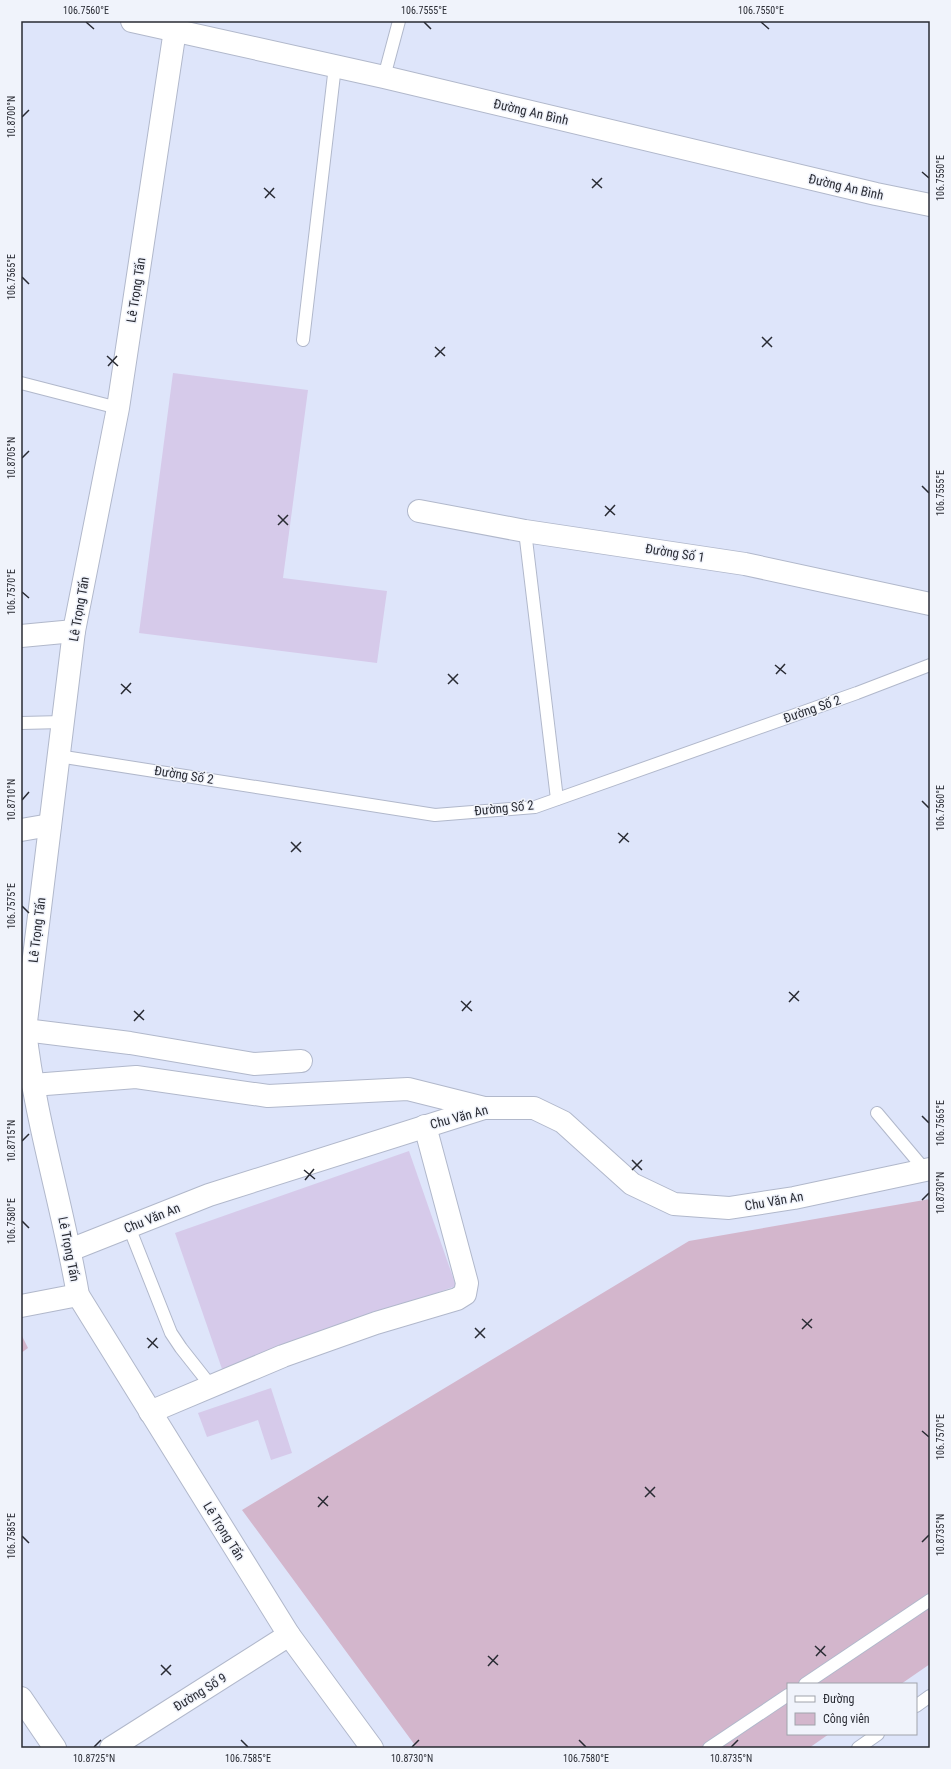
<svg xmlns="http://www.w3.org/2000/svg" width="951" height="1769" viewBox="0 0 951 1769" font-family="'Roboto Condensed',sans-serif">
  <style>
    .green { fill: #d3b6cc }
    .building { fill: #d6caea }
    .lines { fill: none; stroke-linecap: round; stroke-linejoin: round }
    .lane-casing { stroke: #b1b8cb; stroke-width: 14 }
    .street-casing { stroke: #b1b8cb; stroke-width: 24 }
    .secondary-casing { stroke: #b1b8cb; stroke-width: 24 }
    .lane { stroke: #fff; stroke-width: 12 }
    .street { stroke: #fff; stroke-width: 22 }
    .secondary { stroke: #fff; stroke-width: 22 }
    .ticks { fill: none; stroke: #292b33; stroke-width: 1.5 }
    .labels { text-anchor: middle; dominant-baseline: central; stroke-width: 3; stroke-linejoin: round; paint-order: stroke }
    .street-label { font-size: 13px; fill: #292b33; stroke: #f0f3fb }
    .neatline { fill: none; stroke: #292b33; stroke-width: 1.5 }
    .ticks-label { font-size: 10px; text-anchor: middle; fill: #292b33 }
  </style>
  <rect width="100%" height="100%" fill="#dee5fa"/>
  <!-- green -->
  <g class="green">
    <polygon points="930,1199 930,1664 901,1684 788,1684 788,1734 829,1734 809,1748 417,1748 242,1510 689,1241"/>
    <polygon points="21,1334 28,1348 21,1353"/>
  </g>
  <!-- building -->
  <g class="building">
    <polygon points="173,373 308,390 283,578 387,591 377,663 139,633"/>
    <polygon points="409,1151 456,1286 222,1369 175,1233"/>
    <polygon points="271,1388 292,1453 271,1460 258,1420 207,1437 198,1413"/>
  </g>
  <g class="lines">
    <!-- lane casing -->
    <g class="lane-casing">
      <g id="lane">
        <polyline points="384,77 399,21"/>
        <polyline points="303,340 335,66"/>
        <polyline points="21,383 118,408"/>
        <polyline points="525,531 557,799"/>
        <polyline points="21,723 63,722"/>
        <polyline points="58,756 435,815 535,807 857,693 930,665"/>
        <polyline points="877,1113 925,1170"/>
        <polyline points="129,1227 171,1333 181,1348 211,1386"/>
        <polyline points="805,1684 930,1600"/>
        <polyline points="916,1706 930,1696"/>
        <polyline points="709,1748 788,1695"/>
        <polyline points="858,1748 878,1734"/>
      </g>
    </g>
    <!-- street casing -->
    <g class="street-casing">
      <g id="street">
        <polyline points="419,511 525,531 745,564 930,604"/>
        <polyline points="21,636 74,631"/>
        <polyline points="21,830 50,825"/>
        <polyline points="25,1030 130,1043 254,1064 301,1061"/>
        <polyline points="33,1085 136,1077 268,1096 408,1089 484,1108"/>
        <polyline points="21,1306 78,1295"/>
        <polyline points="150,1412 283,1356 376,1323 457,1299 465,1294 467,1283 425,1126"/>
        <polyline points="21,1698 55,1748"/>
        <polyline points="111,1748 289,1635"/>
      </g>
    </g>
    <!-- secondary casing -->
    <g class="secondary-casing">
      <g id="secondary">
        <polyline points="132,21 384,77 876,194 930,205"/>
        <path d="M175,30L118,408L74,631L25,1030C35,1120 63,1207 78,1295L289,1635L372,1748"/>
        <polyline points="70,1250 209,1195 484,1108 534,1108 563,1122 632,1184 674,1204 729,1208 794,1198 930,1169"/>
      </g>
    </g>
    <!-- lane -->
    <use href="#lane" class="lane"/>
    <!-- street -->
    <use href="#street" class="street"/>
    <!-- secondary -->
    <use href="#secondary" class="secondary"/>
  </g>
  <!-- ticks -->
  <path class="ticks" d="M86,22L94,29M424,22L431,29M761,22L769,29M22,117L29,110M922,172L929,178M592,179L602,188M264,188L275,198M592,188L602,178M265,198L274,188M22,277L29,284M762,337L772,347M435,347L445,356M762,347L772,337M107,356L118,366M435,357L445,347M108,366L117,356M22,458L29,451M922,486L929,493M605,506L615,515M278,515L288,525M605,516L615,505M278,525L288,515M22,592L29,598M775,665L786,674M448,674L458,684M776,674L785,664M121,684L131,693M448,684L458,674M121,694L131,683M22,800L29,792M922,801L929,808M618,833L629,842M291,842L301,852M619,843L628,833M291,852L301,842M22,906L29,913M789,992L799,1001M461,1001L472,1011M789,1002L799,991M134,1011L144,1020M462,1011L471,1001M134,1021L144,1010M922,1116L929,1123M22,1141L29,1134M632,1160L642,1170M304,1170L315,1179M632,1170L642,1160M305,1180L314,1169M922,1200L929,1193M22,1221L29,1228M802,1319L812,1328M475,1328L485,1338M802,1329L812,1319M147,1338L158,1348M475,1338L485,1328M148,1348L157,1338M922,1431L929,1437M645,1487L655,1497M318,1497L328,1506M645,1497L655,1487M318,1507L328,1496M22,1536L29,1543M922,1542L929,1535M815,1646L826,1656M488,1656L498,1665M816,1656L825,1646M161,1665L171,1675M488,1666L498,1655M161,1675L171,1665M241,1740L248,1747M579,1740L586,1747M94,1747L101,1740M412,1747L419,1740M731,1747L738,1740"/>
  <g class="labels">
    <!-- street labels -->
    <g class="street-label">
      <text transform="translate(531 112) rotate(13)">Đường An Bình</text>
      <text transform="translate(846 187) rotate(13)">Đường An Bình</text>
      <text transform="translate(136 290) rotate(-81)">Lê Trọng Tấn</text>
      <text transform="translate(675 553) rotate(9)">Đường Số 1</text>
      <text transform="translate(79 609) rotate(-80)">Lê Trọng Tấn</text>
      <text transform="translate(812 709) rotate(-19)">Đường Số 2</text>
      <text transform="translate(184 775) rotate(9)">Đường Số 2</text>
      <text transform="translate(504 808) rotate(-6)">Đường Số 2</text>
      <text transform="translate(37 930) rotate(-83)">Lê Trọng Tấn</text>
      <text transform="translate(459 1117) rotate(-15)">Chu Văn An</text>
      <text transform="translate(774 1201) rotate(-10)">Chu Văn An</text>
      <text transform="translate(152 1218) rotate(-22)">Chu Văn An</text>
      <text transform="translate(69 1249) rotate(79)">Lê Trọng Tấn</text>
      <text transform="translate(224 1531) rotate(58)">Lê Trọng Tấn</text>
      <text transform="translate(200 1692) rotate(-32)">Đường Số 9</text>
    </g>
  </g>
  <!-- border -->
  <rect width="951" height="1769" fill="none" stroke="#f0f3fb" stroke-width="44"/>
  <!-- legend -->
  <rect x="787" y="1683" width="130" height="52" fill="#f0f3fb" stroke="#a0a3ab"/>
  <rect x="795" y="1696" width="20" height="6" fill="#ffffff" stroke="#a0a3ab"/>
  <text x="823" y="1703" font-size="12" fill="#292b33">Đường</text>
  <rect x="795" y="1713" width="20" height="12" fill="#d3b6cc" stroke="#a0a3ab"/>
  <text x="823" y="1723" font-size="12" fill="#292b33">Công viên</text>
  <rect x="22" y="22" width="907" height="1725" class="neatline"/>
  <g class="ticks-label">
    <text x="86" y="14">106.7560°E</text>
    <text x="424" y="14">106.7555°E</text>
    <text x="761" y="14">106.7550°E</text>
    <text transform="translate(11 117) rotate(-90)" y="4">10.8700°N</text>
    <text transform="translate(940 178) rotate(-90)" y="4">106.7550°E</text>
    <text transform="translate(11 277) rotate(-90)" y="4">106.7565°E</text>
    <text transform="translate(11 458) rotate(-90)" y="4">10.8705°N</text>
    <text transform="translate(940 493) rotate(-90)" y="4">106.7555°E</text>
    <text transform="translate(11 592) rotate(-90)" y="4">106.7570°E</text>
    <text transform="translate(11 800) rotate(-90)" y="4">10.8710°N</text>
    <text transform="translate(940 808) rotate(-90)" y="4">106.7560°E</text>
    <text transform="translate(11 906) rotate(-90)" y="4">106.7575°E</text>
    <text transform="translate(940 1123) rotate(-90)" y="4">106.7565°E</text>
    <text transform="translate(11 1141) rotate(-90)" y="4">10.8715°N</text>
    <text transform="translate(940 1193) rotate(-90)" y="4">10.8730°N</text>
    <text transform="translate(11 1221) rotate(-90)" y="4">106.7580°E</text>
    <text transform="translate(940 1437) rotate(-90)" y="4">106.7570°E</text>
    <text transform="translate(940 1535) rotate(-90)" y="4">10.8735°N</text>
    <text transform="translate(11 1536) rotate(-90)" y="4">106.7585°E</text>
    <text x="94" y="1762">10.8725°N</text>
    <text x="248" y="1762">106.7585°E</text>
    <text x="412" y="1762">10.8730°N</text>
    <text x="586" y="1762">106.7580°E</text>
    <text x="731" y="1762">10.8735°N</text>
  </g>
</svg>
